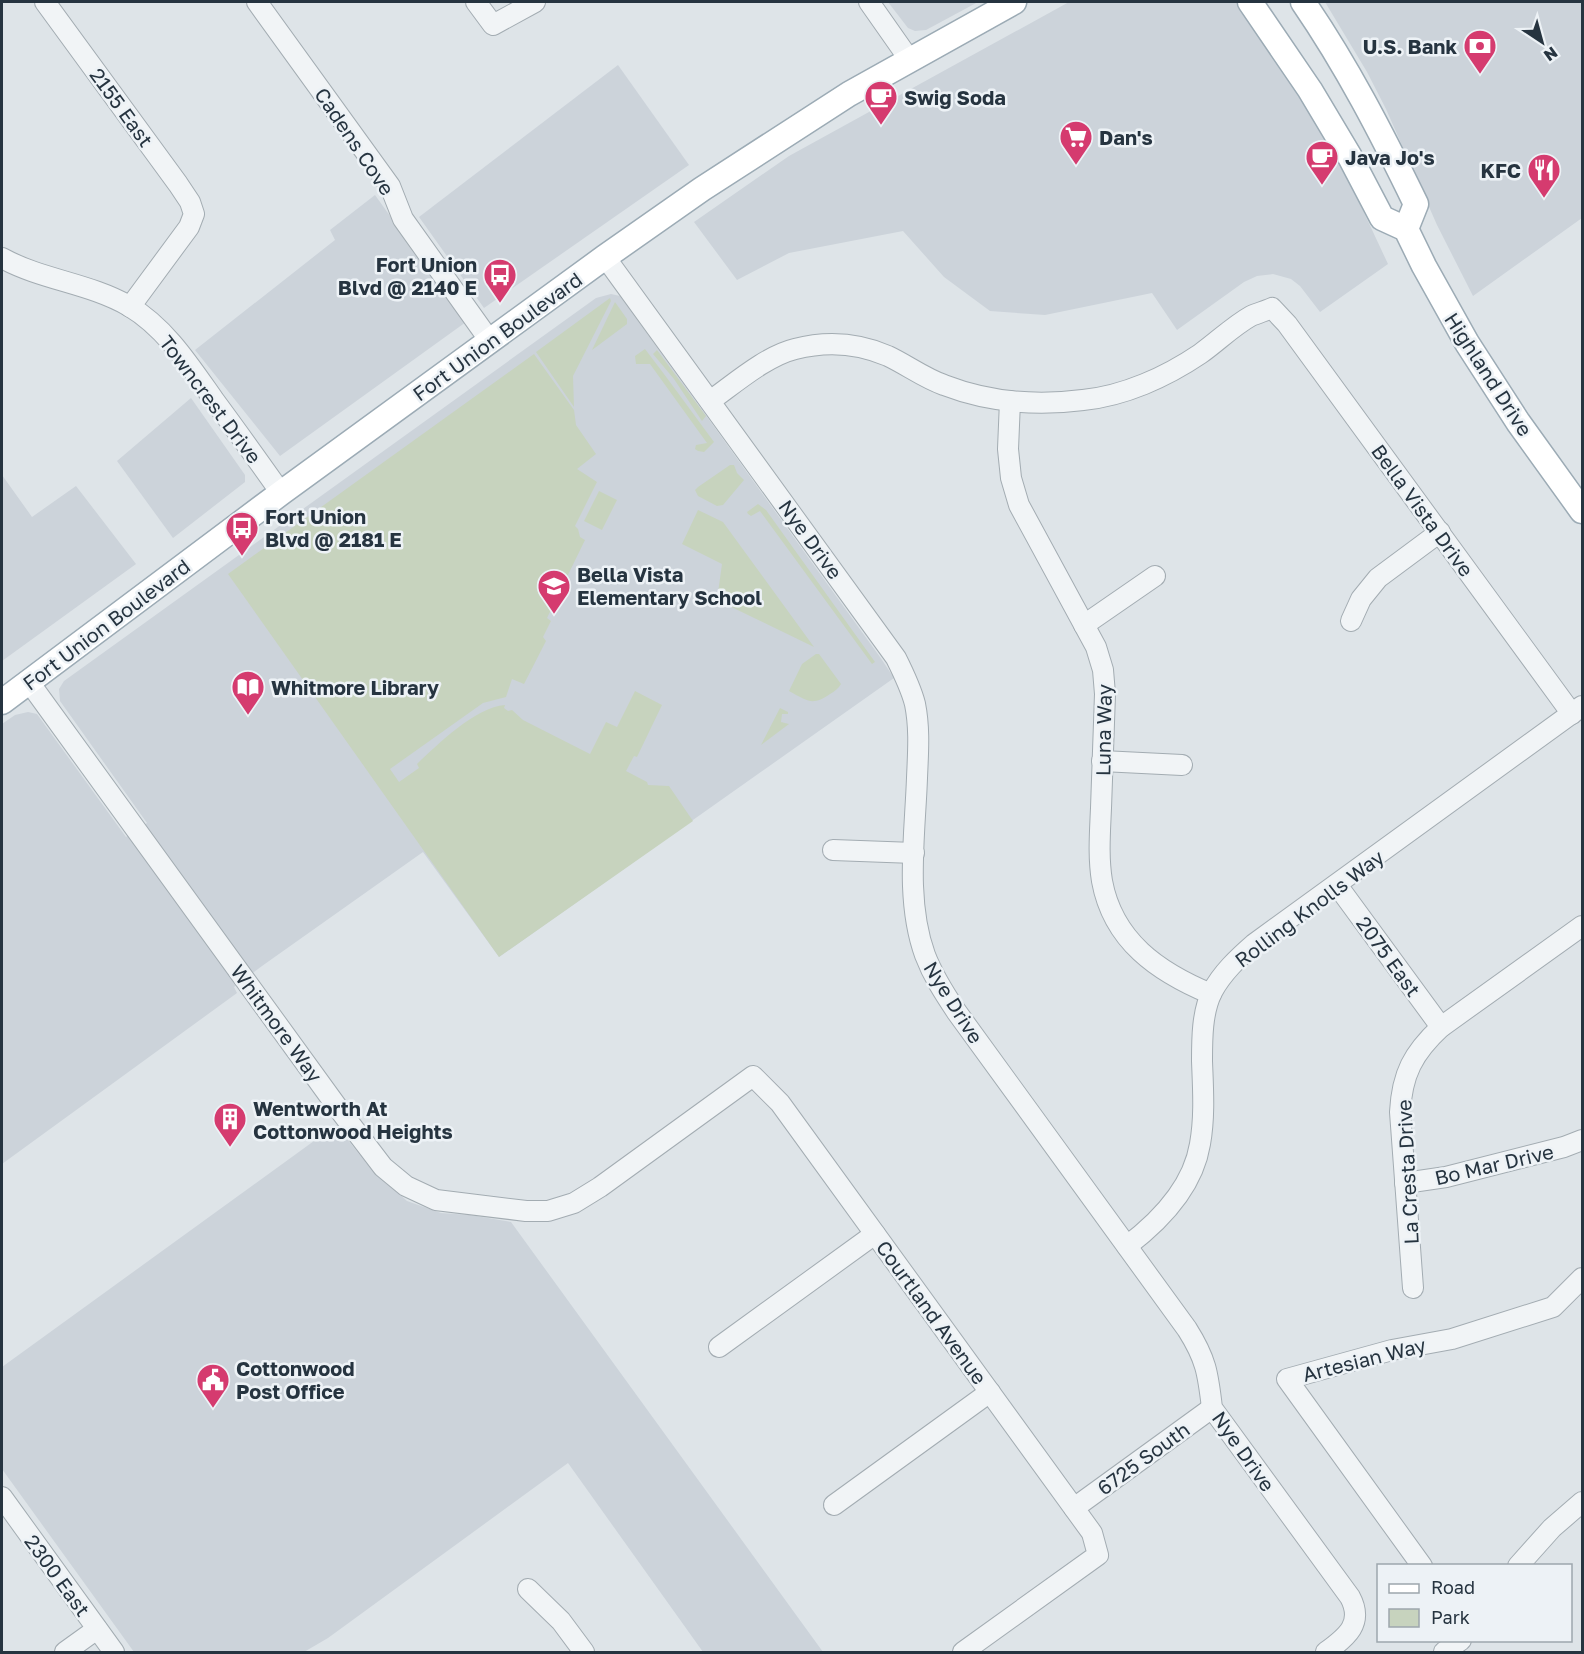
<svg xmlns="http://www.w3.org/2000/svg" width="1584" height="1654" viewBox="0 0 1584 1654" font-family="'Golos Text',sans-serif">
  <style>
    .built { fill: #ccd3da }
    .green { fill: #c7d3be }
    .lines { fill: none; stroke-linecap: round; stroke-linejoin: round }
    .minor-casing { stroke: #a3acb2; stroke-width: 22 }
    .major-casing { stroke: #9cabb5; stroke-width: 27 }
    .minor { stroke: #f1f4f6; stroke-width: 20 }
    .major { stroke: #fff; stroke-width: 24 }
    .labels { text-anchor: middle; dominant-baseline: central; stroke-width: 5; stroke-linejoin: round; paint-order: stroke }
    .poi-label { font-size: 20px; font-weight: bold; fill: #263440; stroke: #edf2f6; text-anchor: start }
    .street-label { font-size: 20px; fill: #263440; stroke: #edf2f6 }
  </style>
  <rect width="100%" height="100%" fill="#dee4e8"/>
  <!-- built -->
  <g class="built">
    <polygon points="888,2 978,2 926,30 915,31 908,28"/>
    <polygon points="1069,2 1238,2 1310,112 1345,172 1388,264 1320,312 1300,286 1291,279 1273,274 1257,276 1244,282 1177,330 1152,293 1045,315 990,311 944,277 903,231 789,253 737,280 694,222 789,156"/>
    <polygon points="1325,2 1582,2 1582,218 1473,296 1437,225 1386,109 1367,72"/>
    <polygon points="618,65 689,165 484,308 419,217"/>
    <polygon points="375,195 466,322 280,456 195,350 335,240 330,230"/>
    <polygon points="611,294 620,296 880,657 894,678 499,957 423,852 262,966 234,987 237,993 2,1164 2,724 15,715 28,712 37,714 126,837 147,823 60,701 59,689 64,681 596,298"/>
    <polygon points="191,398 245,475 245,482 173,538 117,461"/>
    <polygon points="2,475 32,517 76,486 136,564 2,661"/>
    <polygon points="336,1125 371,1169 407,1201 441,1213 470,1215 511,1222 823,1652 703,1652 568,1463 328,1638 304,1652 134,1652 2,1469 2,1367"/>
  </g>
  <!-- green -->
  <g class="green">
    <polygon points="610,298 611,301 573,376 574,407 536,352"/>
    <polygon points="615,302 627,319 627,324 592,350"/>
    <path d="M645,349C669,380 691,411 714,442L704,452L698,451L695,449L696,445L707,443L650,364H636L635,356Z"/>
    <polygon points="657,350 706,416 702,421 674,379 653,354"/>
    <path d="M534,354L574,410L576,425L596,454L577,469L597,482L575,526L578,529L580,537L585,540L547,618L551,621L543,637L546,641L524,684L512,679L506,697L483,703L390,769L399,782L419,768L417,764C438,744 476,707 505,705L504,708L508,711L512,710L523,720L590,754L606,722L617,727L635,691L662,705L637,757L634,756L626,771L647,782L648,785L669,786L693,821L499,957L228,574Z"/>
    <polygon points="730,465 734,465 737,473 744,480 723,505 717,506 698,496 695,490 698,487"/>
    <polygon points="599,491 617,500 602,530 584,521"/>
    <polygon points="758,504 766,510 875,662 872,664 760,511 751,516 748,514 747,512"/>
    <polygon points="698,510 723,522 814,647 717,600 722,564 682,544"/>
    <path d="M816,654H819L841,684C838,689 835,691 830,694C812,707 806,700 789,691L802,664Z"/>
    <polygon points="780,708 788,712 788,714 782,714 781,722 789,724 761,745"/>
  </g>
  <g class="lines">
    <!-- minor casing -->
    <g class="minor-casing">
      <g id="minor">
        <polyline points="45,2 178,184 190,202 194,214 189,227 130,307"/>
        <polyline points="257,2 390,186 403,219 490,341"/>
        <polyline points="476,2 493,25 535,2"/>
        <polyline points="869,2 909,59"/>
        <path d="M605,257L896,658C903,672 911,688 915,704C920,729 918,753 917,778C915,835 905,900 925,955C933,976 944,993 956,1011L1187,1329C1206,1359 1208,1373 1212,1408L1350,1597C1364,1623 1347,1637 1326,1652"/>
        <path d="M2,258C42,280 89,283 129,306C166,328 190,366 214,400C237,431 259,462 281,493"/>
        <path d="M710,401C734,384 766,356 795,349C826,341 858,343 888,356C907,365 924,378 944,385C988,402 1036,406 1083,400C1124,396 1166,377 1200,354C1217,342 1233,326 1251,316C1258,313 1265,311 1272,308L1287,324L1572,714"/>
        <path d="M1010,401L1008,449L1011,478L1019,505L1096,647L1103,670L1105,694C1104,732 1102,770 1101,808C1100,832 1098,857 1102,881C1113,941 1158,972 1211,994"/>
        <polyline points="1351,621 1361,599 1378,578 1440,532"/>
        <polyline points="1084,625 1155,576"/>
        <polyline points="29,682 338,1108 383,1167 406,1186 436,1200 526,1211 548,1211 574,1203 600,1187 753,1076 780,1103 1092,1533 1098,1555 963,1652"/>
        <polyline points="1102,761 1182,765"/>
        <polyline points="833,850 914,853"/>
        <polyline points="1337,885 1441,1027"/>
        <polyline points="1405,1183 1446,1177 1564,1147 1582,1140"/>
        <path d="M1127,1246C1160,1221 1193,1187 1200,1144C1205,1116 1203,1088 1202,1061C1202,1039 1202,1012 1212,992C1222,973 1238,958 1254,944L1582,706"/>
        <path d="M1413,1288L1400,1112C1402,1074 1413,1053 1441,1027L1582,926"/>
        <polyline points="719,1347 875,1234"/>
        <polyline points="2,1497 114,1652"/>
        <polyline points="834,1505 990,1392"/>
        <polyline points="1074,1508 1212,1408"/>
        <polyline points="1422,1566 1287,1379 1392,1350 1452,1339 1553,1307 1582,1278"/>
        <polyline points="1518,1566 1552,1528 1582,1502"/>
        <polyline points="528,1589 561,1621 584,1652"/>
        <polyline points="65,1652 97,1629"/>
        <polyline points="1444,1652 1461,1640"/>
      </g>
    </g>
    <!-- major casing -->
    <g class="major-casing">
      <g id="major">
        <polyline points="1250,2 1310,90 1350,157 1382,218 1406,229 1424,266 1467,343 1518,422 1582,511"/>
        <path d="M1303,2C1347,66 1382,134 1416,204L1406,229"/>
        <polyline points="2,702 281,493 605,257 702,189 849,94 1014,2"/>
      </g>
    </g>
    <!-- minor -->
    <use href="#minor" class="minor"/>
    <!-- major -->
    <use href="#major" class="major"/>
  </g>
  <!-- icons -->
  <defs>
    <g id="bank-pin" transform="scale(1.725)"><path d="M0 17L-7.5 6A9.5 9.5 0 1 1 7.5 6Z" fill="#d53b6f" stroke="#edf2f6"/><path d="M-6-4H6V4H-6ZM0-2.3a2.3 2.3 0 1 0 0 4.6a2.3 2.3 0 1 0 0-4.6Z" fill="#fff"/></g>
    <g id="cafe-pin" transform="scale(1.725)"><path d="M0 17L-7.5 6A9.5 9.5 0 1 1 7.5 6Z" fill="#d53b6f" stroke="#edf2f6"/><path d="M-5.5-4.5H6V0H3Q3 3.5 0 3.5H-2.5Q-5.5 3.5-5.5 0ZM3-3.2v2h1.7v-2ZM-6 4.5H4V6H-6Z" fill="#fff"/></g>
    <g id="supermarket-pin" transform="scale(1.725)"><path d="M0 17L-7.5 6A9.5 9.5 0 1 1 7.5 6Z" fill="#d53b6f" stroke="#edf2f6"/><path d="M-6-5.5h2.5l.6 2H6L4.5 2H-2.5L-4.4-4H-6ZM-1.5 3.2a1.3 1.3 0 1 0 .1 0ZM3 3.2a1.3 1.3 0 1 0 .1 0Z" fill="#fff"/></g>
    <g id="restaurant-pin" transform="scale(1.725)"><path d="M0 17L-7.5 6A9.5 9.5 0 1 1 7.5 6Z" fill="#d53b6f" stroke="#edf2f6"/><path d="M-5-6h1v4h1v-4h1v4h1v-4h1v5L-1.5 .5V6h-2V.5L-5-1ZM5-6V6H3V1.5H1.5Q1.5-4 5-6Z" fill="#fff"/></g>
    <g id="bus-pin" transform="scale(1.725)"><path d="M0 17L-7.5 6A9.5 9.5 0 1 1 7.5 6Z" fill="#d53b6f" stroke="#edf2f6"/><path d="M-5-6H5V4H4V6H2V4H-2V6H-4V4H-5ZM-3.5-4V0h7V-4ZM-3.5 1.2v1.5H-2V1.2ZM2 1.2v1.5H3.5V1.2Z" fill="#fff"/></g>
    <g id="school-pin" transform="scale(1.725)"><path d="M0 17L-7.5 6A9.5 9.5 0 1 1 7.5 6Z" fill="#d53b6f" stroke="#edf2f6"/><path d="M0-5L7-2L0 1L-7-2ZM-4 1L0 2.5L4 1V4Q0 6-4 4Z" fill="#fff"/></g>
    <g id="library-pin" transform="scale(1.725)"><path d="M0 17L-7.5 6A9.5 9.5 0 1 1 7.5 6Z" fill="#d53b6f" stroke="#edf2f6"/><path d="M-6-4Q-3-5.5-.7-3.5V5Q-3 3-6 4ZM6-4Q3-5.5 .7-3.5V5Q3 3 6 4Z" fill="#fff"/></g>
    <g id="building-pin" transform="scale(1.725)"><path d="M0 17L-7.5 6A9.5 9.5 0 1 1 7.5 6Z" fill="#d53b6f" stroke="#edf2f6"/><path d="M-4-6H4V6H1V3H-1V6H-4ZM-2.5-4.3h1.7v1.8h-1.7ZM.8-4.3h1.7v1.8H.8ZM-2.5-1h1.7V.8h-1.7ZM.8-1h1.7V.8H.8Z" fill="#fff"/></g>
    <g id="civic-pin" transform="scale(1.725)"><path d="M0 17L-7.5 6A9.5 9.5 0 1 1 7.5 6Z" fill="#d53b6f" stroke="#edf2f6"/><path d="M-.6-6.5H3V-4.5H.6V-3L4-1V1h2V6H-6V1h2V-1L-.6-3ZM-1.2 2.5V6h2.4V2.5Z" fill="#fff"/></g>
  </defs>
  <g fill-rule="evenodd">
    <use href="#bank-pin" x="1480" y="46"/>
    <use href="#cafe-pin" x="881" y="97"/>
    <use href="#supermarket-pin" x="1076" y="137"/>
    <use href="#cafe-pin" x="1322" y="157"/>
    <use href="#restaurant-pin" x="1544" y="170"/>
    <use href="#bus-pin" x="500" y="275"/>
    <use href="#bus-pin" x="242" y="528"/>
    <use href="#school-pin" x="554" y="586"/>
    <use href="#library-pin" x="248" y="687"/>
    <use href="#building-pin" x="230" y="1119"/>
    <use href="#civic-pin" x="213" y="1380"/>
  </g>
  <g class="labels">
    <!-- poi labels -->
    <g class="poi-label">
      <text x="1457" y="46" text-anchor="end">U.S. Bank</text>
      <text x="904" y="97">Swig Soda</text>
      <text x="1099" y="137">Dan's</text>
      <text x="1345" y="157">Java Jo's</text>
      <text x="1521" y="170" text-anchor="end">KFC</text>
      <text x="477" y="264" text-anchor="end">Fort Union<tspan x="477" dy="23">Blvd @ 2140 E</tspan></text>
      <text x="265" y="516">Fort Union<tspan x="265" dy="23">Blvd @ 2181 E</tspan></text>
      <text x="577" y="574">Bella Vista<tspan x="577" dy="23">Elementary School</tspan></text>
      <text x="271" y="687">Whitmore Library</text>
      <text x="253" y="1108">Wentworth At<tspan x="253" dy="23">Cottonwood Heights</tspan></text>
      <text x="236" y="1368">Cottonwood<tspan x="236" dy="23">Post Office</tspan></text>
    </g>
    <!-- street labels -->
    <g class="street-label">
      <text transform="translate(122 107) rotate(54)">2155 East</text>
      <text transform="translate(355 141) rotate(56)">Cadens Cove</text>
      <text transform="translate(497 336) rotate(-36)">Fort Union Boulevard</text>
      <text transform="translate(1489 374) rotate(57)">Highland Drive</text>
      <text transform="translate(211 399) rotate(53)">Towncrest Drive</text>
      <text transform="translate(1423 510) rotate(54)">Bella Vista Drive</text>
      <text transform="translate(811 539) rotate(54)">Nye Drive</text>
      <text transform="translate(106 624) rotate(-37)">Fort Union Boulevard</text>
      <text transform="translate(1103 730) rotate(-89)">Luna Way</text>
      <text transform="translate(1309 908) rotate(-37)">Rolling Knolls Way</text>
      <text transform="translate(1389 956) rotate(54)">2075 East</text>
      <text transform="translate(954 1002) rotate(58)">Nye Drive</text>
      <text transform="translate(277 1023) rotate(54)">Whitmore Way</text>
      <text transform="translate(1494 1164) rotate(-13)">Bo Mar Drive</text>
      <text transform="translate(1407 1172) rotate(-93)">La Cresta Drive</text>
      <text transform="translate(932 1312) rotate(54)">Courtland Avenue</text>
      <text transform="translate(1364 1359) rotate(-14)">Artesian Way</text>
      <text transform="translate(1244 1451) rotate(55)">Nye Drive</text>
      <text transform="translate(1143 1458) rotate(-36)">6725 South</text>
      <text transform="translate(58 1575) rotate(54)">2300 East</text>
    </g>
  </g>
  <!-- border -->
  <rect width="1584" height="1654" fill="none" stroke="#263440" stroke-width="6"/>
  <!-- legend -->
  <rect x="1377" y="1564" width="195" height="78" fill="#edf2f6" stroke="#9da6ad" stroke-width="1.5"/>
  <rect x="1389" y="1584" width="30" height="9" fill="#ffffff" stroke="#9da6ad" stroke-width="1.5"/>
  <text x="1431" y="1594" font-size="18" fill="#263440">Road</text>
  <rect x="1389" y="1609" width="30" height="18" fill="#c7d3be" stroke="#9da6ad" stroke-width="1.5"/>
  <text x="1431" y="1624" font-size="18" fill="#263440">Park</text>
  <!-- north arrow -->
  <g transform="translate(1542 42) rotate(144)" stroke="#edf2f6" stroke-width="4.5" paint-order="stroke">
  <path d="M0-4.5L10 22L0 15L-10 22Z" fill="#263440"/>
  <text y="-9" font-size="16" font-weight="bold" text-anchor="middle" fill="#263440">N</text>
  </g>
</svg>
